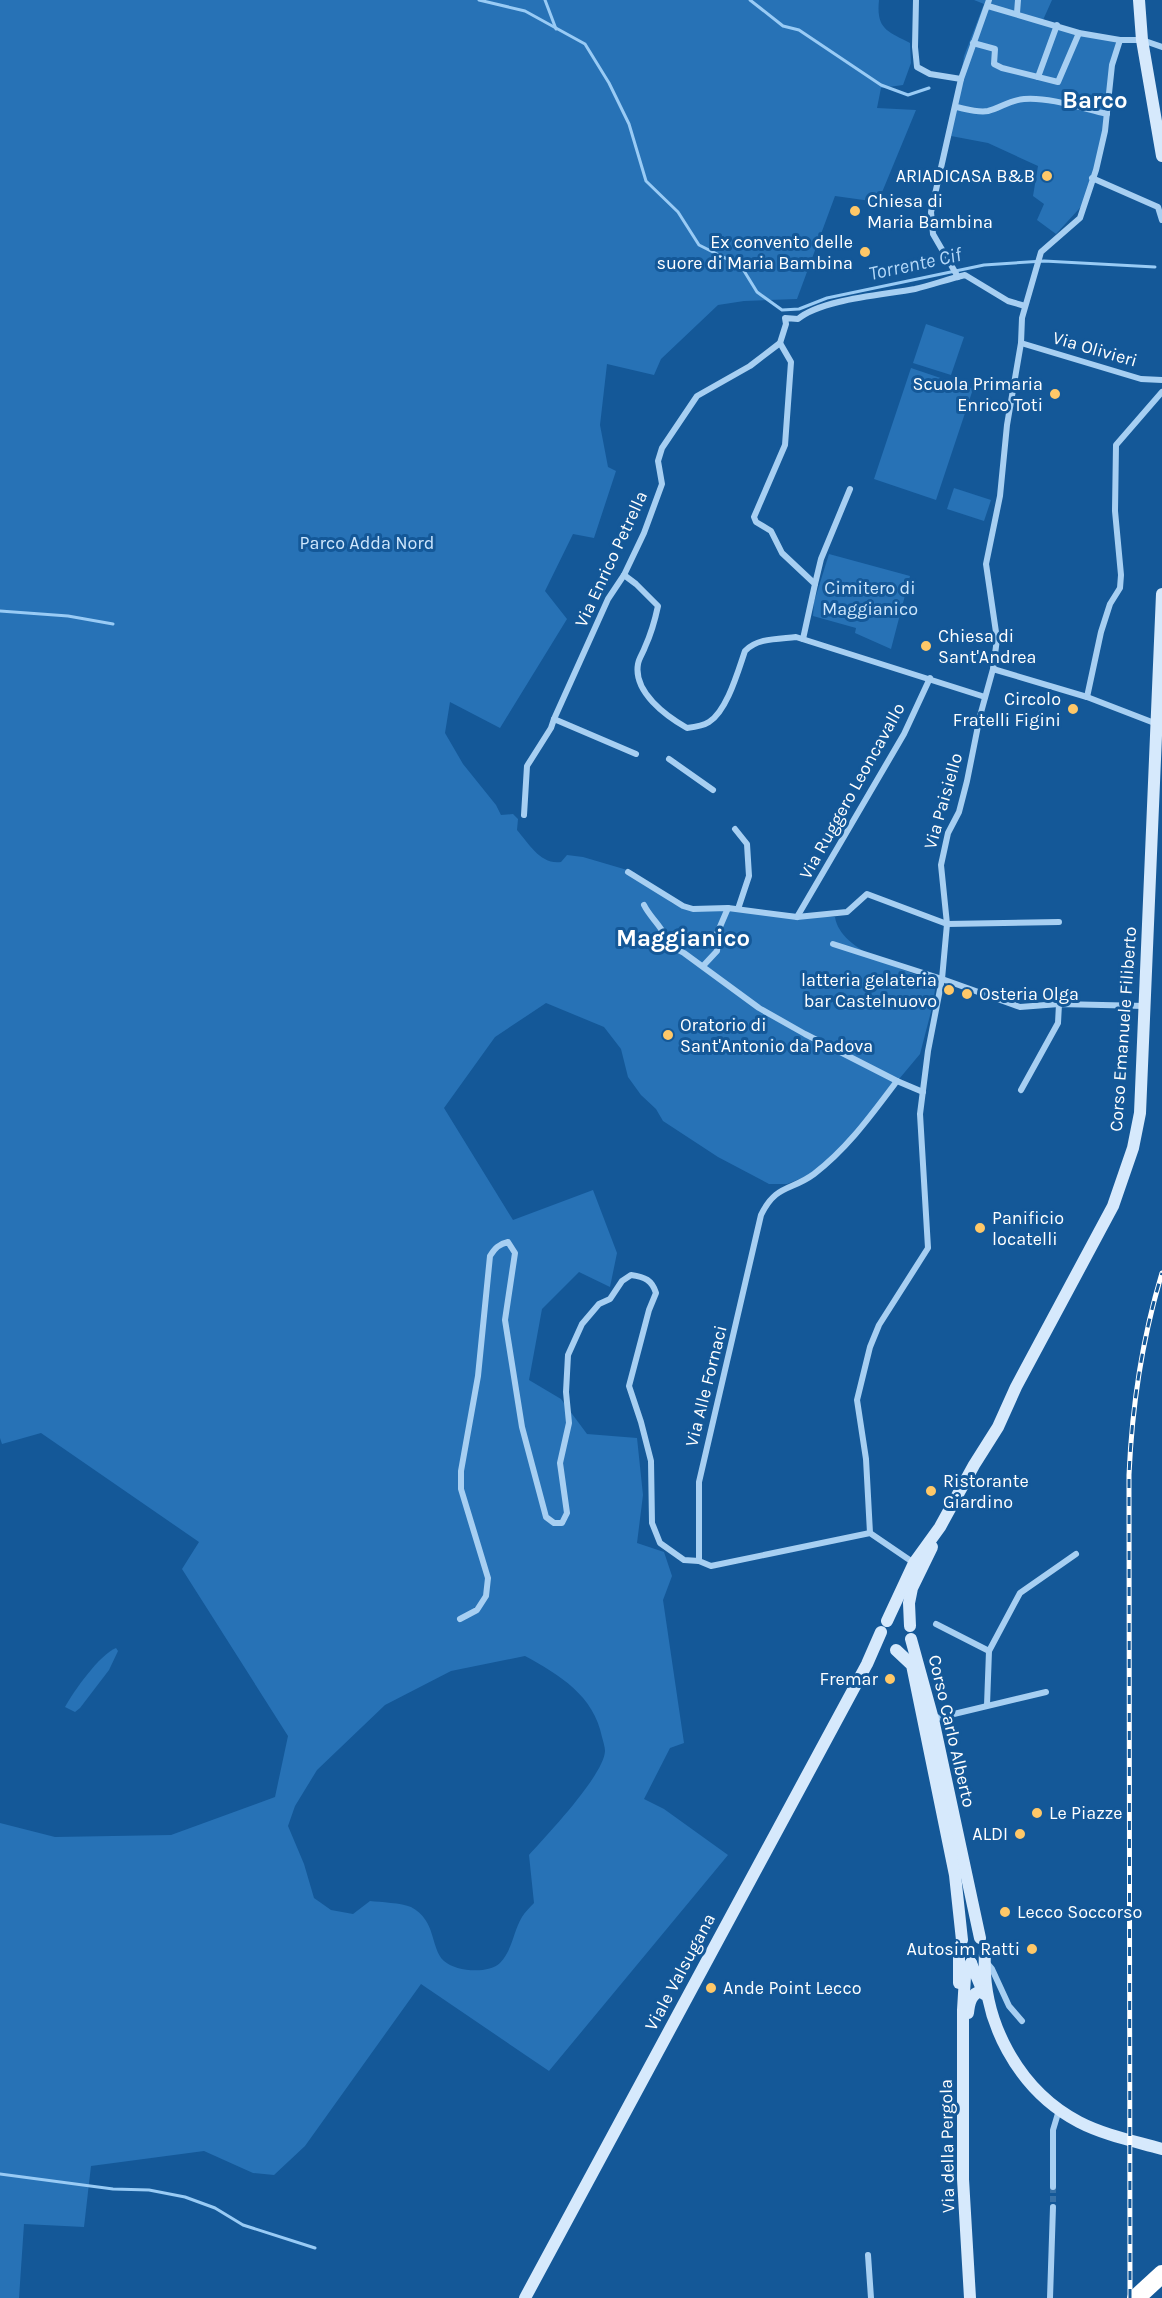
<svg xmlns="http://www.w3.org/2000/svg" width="1162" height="2298" viewBox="0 0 1162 2298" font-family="Karla,sans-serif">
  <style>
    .green { fill: #2772b6; fill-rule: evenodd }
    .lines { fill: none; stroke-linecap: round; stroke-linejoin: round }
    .stream { stroke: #99cbf5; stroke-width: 3 }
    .street-tunnel { stroke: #3771a7; stroke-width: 6; stroke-dasharray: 6 3; stroke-linecap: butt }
    .street { stroke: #a7cff2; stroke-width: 6 }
    .secondary { stroke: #d6e9fc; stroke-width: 12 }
    .highway { stroke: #fff; stroke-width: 18 }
    .rail-casing { stroke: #fff; stroke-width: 5 }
    .rail { stroke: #145898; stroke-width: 3; stroke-dasharray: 9; stroke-linecap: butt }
    .poi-dot { fill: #ffc868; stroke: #145898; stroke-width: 2 }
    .labels { text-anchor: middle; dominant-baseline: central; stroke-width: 6; stroke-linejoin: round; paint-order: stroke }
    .poi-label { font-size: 18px; fill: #fff; stroke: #145898; text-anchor: start }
    .street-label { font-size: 18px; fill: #fff; stroke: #145898 }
    .park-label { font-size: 18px; fill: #cee7fd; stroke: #145898 }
    .water-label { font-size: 20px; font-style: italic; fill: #b3d8f9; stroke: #145898 }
    .district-label { font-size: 24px; font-weight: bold; fill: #fff; stroke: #145898 }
  </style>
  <rect width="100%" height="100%" fill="#145898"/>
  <!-- green -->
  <g class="green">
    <path d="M0,0H879C876,29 887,31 910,43L911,63L903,85L881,88L877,108L916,110L878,202L835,196L797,299L744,301L718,305L661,359L654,375L607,364L600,425L608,467L616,471L594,538L573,534L545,591L567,619L500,728L450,702L445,733L463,764L496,805L501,815L513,814L518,819L517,830C529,844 541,865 561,862L567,855L583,857L634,872L672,903L689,910L739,909L835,917C840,952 907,970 936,982L933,1004L920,1054L838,1152L809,1175L787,1184H769L718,1157L663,1121L656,1109L641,1095L628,1077L621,1049L604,1027L546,1003L495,1037L444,1108L513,1220L593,1190L617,1253L610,1287L579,1272L542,1309L529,1380L561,1399L587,1434L637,1438L643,1495L637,1543L664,1552L672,1576L663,1600L684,1743L670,1748L644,1799L664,1809L728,1855L549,2071L421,1984L305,2146L274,2175L253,2173L204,2151L91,2166L84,2227L24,2224L19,2298H0V1823L55,1837L171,1835L275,1797L288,1736L182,1569L199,1542L41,1433L2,1444L0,1438ZM525,1656C560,1675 594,1696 602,1737C603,1741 605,1747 605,1751C604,1775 547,1835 529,1855L534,1903C530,1907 525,1912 522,1917C513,1932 513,1949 500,1963C489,1974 456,1972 444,1961C430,1948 437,1921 411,1907C402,1903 380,1902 370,1901L353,1914L331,1910L314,1898L304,1864L288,1826L295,1806L317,1770L385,1705L451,1671Z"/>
    <polygon points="974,0 1052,0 1043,20 1080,31 1118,39 1100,157 1089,198 1056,234 1037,220 1044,204 1033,196 1038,166 988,143 951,136 964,56 984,4"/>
    <polygon points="926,324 964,337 951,375 913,363"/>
    <polygon points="911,368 973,389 936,500 874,479"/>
    <polygon points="954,488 991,500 984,521 947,509"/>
    <polygon points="829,554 910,576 891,649 855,633 856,628 813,616 814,602"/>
    <path d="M116,1648L118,1651L109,1670L80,1708L75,1712L65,1707C73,1692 100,1654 116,1648Z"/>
  </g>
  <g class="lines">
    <!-- stream -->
    <g class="stream">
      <polyline points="479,0 525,11 585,44 609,83 629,124 646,181 678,212 699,245 741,266 757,292 782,310 799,309 827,298 984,265 1044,261 1155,267"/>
      <polyline points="545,0 556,29"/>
      <polyline points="750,0 783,26 799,30 881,85 908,95 929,88"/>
      <polyline points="0,611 68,616 113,624"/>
      <polyline points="0,2174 113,2189 149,2190 185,2197 215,2208 243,2225 315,2248"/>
    </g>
    <!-- street-tunnel -->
    <polyline class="street-tunnel" points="1053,2187 1053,2207"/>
    <!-- street -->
    <g class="street">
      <polyline points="916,0 915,47 917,67 930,74 961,79"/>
      <polyline points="988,6 1079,33 1120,40"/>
      <polyline points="1017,13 1018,0"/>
      <polyline points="973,43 995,49 994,64 1002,68 1058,82 1079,33"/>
      <polyline points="1038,77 1057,25"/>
      <path d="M956,107C966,109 978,113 988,111C1000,108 1010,100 1024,99C1050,97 1081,108 1107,114"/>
      <polyline points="1092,178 1158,207 1162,220"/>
      <polyline points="958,277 933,234 931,212 961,79 989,0"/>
      <polyline points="780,343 791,362 785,445 754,517 756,522 771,531 782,553 815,584 803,639"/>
      <polyline points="1021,343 1141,379 1162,380"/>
      <path d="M624,575L636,584L658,606C655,620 651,634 645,647C643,653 639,658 638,664C633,692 666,716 687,728C695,727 703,726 709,722C727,711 738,671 745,651C757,638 778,639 796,637L985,697"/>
      <polyline points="815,584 821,559 850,489"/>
      <polyline points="993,669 1087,697 1157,724"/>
      <polyline points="1087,697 1101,632 1110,604 1120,588 1121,575 1115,511 1116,445 1162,392"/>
      <path d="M554,719L608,599L624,575L644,533L662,484L658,461L662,448L697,396L750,366L780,343L786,324L785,318L798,319C822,299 884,295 915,289C932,285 948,279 965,275L1008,301L1025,306"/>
      <polyline points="669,759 713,790"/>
      <polyline points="524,815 527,766 551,728 554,719 636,754"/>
      <polyline points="735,829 747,844 749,876 738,909"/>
      <polyline points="628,872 683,906 693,909 728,908 797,917 847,912 867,894 947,924 1059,922"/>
      <path d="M644,905C649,915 656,921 661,929C669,940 671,948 684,953L759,1008L805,1034L897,1081"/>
      <polyline points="797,917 904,734 930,678"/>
      <polyline points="833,944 942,979 1020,1007 1059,1004 1145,1006"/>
      <polyline points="703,966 717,951 718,942 716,936 728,908"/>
      <polyline points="1021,1090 1058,1023 1059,1004"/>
      <polyline points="870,1533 866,1459 857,1400 870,1347 879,1325 928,1248 920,1114 928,1051 942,979 947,924 941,865 948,833 959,812 967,781 980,716 993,669 997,639 986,564 1000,496 1007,425 1021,343 1022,318 1041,252 1080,218 1096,170 1105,131 1112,65 1120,40 1142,40 1162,47"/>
      <path d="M914,1563L870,1533L711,1566L699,1561V1482L761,1215C776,1184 791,1191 814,1174C848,1148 872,1114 897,1081L923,1092"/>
      <path d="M460,1619L477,1610L486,1596L488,1578L461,1489V1471L478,1376L490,1256C495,1248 499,1244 508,1242L515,1253L505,1320L522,1427L546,1517L554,1523H562L567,1513L560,1463L569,1423L566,1392L568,1355L582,1324L599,1304L610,1299L622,1281L631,1275C645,1277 652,1280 656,1293L649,1310L629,1386L641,1422L651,1461L652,1523L660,1543L684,1560L699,1561"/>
      <polyline points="936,1624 989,1651"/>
      <polyline points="987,1705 989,1651 1020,1593 1076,1554"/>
      <polyline points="933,1719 1046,1692"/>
      <polyline points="987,1963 992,1969 1009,2006 1022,2021"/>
      <polyline points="1053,2187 1053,2130 1059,2110"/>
      <polyline points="868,2255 871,2298"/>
      <polyline points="1050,2298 1053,2207"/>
    </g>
    <!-- secondary -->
    <g class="secondary">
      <polyline points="1139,0 1142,40 1162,156"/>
      <polyline points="887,1621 914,1563 940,1527 974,1465 998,1427 1016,1387 1113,1206 1133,1148 1140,1113 1162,594"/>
      <polyline points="910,1626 909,1603 912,1588 932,1547"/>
      <polyline points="911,1639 933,1719 980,1938"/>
      <polyline points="896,1650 912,1665 955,1875 962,1940"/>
      <polyline points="959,1953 959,1983"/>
      <path d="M985,1953C981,2020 1018,2090 1079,2122C1104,2135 1134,2141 1162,2149"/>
      <polyline points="971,1963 984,1994"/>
      <path d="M968,2013C969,2003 971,1993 982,1991"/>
      <polyline points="525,2298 867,1664 881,1632"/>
      <polyline points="970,2298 963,2179 963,2010 965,1977 971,1963"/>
    </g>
    <!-- highway -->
    <polyline class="highway" points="1136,2298 1162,2274"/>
    <!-- rail casing -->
    <g class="rail-casing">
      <path id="rail" d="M1130,2298L1129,1475C1132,1406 1142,1339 1162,1273"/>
    </g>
    <!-- rail -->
    <use href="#rail" class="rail"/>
  </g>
  <!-- markers -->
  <g class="poi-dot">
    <circle cx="1047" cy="176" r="6"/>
    <circle cx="855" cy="211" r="6"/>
    <circle cx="865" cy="252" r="6"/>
    <circle cx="1055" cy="394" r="6"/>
    <circle cx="926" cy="646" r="6"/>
    <circle cx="1073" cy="709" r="6"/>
    <circle cx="949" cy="990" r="6"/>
    <circle cx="967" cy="994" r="6"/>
    <circle cx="668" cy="1035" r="6"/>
    <circle cx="980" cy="1228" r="6"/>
    <circle cx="931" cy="1491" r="6"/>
    <circle cx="890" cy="1679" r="6"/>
    <circle cx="1037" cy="1813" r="6"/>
    <circle cx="1020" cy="1834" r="6"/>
    <circle cx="1005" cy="1912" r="6"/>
    <circle cx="1032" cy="1949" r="6"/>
    <circle cx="711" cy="1988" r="6"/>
  </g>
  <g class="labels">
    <!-- poi labels -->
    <g class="poi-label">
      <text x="1035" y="176" text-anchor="end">ARIADICASA B&amp;B</text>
      <text x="867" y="201">Chiesa di<tspan x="867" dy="21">Maria Bambina</tspan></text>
      <text x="853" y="242" text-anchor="end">Ex convento delle<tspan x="853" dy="21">suore di Maria Bambina</tspan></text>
      <text x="1043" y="384" text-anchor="end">Scuola Primaria<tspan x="1043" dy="21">Enrico Toti</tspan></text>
      <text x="938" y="636">Chiesa di<tspan x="938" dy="21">Sant'Andrea</tspan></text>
      <text x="1061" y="699" text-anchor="end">Circolo<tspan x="1061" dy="21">Fratelli Figini</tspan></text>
      <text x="937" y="980" text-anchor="end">latteria gelateria<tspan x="937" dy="21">bar Castelnuovo</tspan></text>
      <text x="979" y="994">Osteria Olga</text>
      <text x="680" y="1025">Oratorio di<tspan x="680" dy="21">Sant'Antonio da Padova</tspan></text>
      <text x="992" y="1218">Panificio<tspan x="992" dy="21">locatelli</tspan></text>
      <text x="943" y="1481">Ristorante<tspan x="943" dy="21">Giardino</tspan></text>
      <text x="878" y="1679" text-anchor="end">Fremar</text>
      <text x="1049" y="1813">Le Piazze</text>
      <text x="1008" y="1834" text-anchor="end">ALDI</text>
      <text x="1017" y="1912">Lecco Soccorso</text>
      <text x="1020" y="1949" text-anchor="end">Autosim Ratti</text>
      <text x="723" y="1988">Ande Point Lecco</text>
    </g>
    <!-- street labels -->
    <g class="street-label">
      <text transform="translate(1095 349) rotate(16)">Via Olivieri</text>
      <text transform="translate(611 559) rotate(-65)">Via Enrico Petrella</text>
      <text transform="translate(852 791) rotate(-61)">Via Ruggero Leoncavallo</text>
      <text transform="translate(943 801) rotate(-74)">Via Paisiello</text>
      <text transform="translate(1123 1029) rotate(-86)">Corso Emanuele Filiberto</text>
      <text transform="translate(706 1386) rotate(-76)">Via Alle Fornaci</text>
      <text transform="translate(952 1731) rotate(77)">Corso Carlo Alberto</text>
      <text transform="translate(680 1972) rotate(-62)">Viale Valsugana</text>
      <text transform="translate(947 2146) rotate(-91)">Via della Pergola</text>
    </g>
    <!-- park labels -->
    <g class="park-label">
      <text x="367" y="543">Parco Adda Nord</text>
      <text x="870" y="588">Cimitero di<tspan x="870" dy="21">Maggianico</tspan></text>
    </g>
    <!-- water labels -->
    <g class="water-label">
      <text transform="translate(915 264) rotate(-12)">Torrente Cif</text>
    </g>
    <!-- district labels -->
    <g class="district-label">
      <text x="1095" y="100">Barco</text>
      <text x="683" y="938">Maggianico</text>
    </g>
  </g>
</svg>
